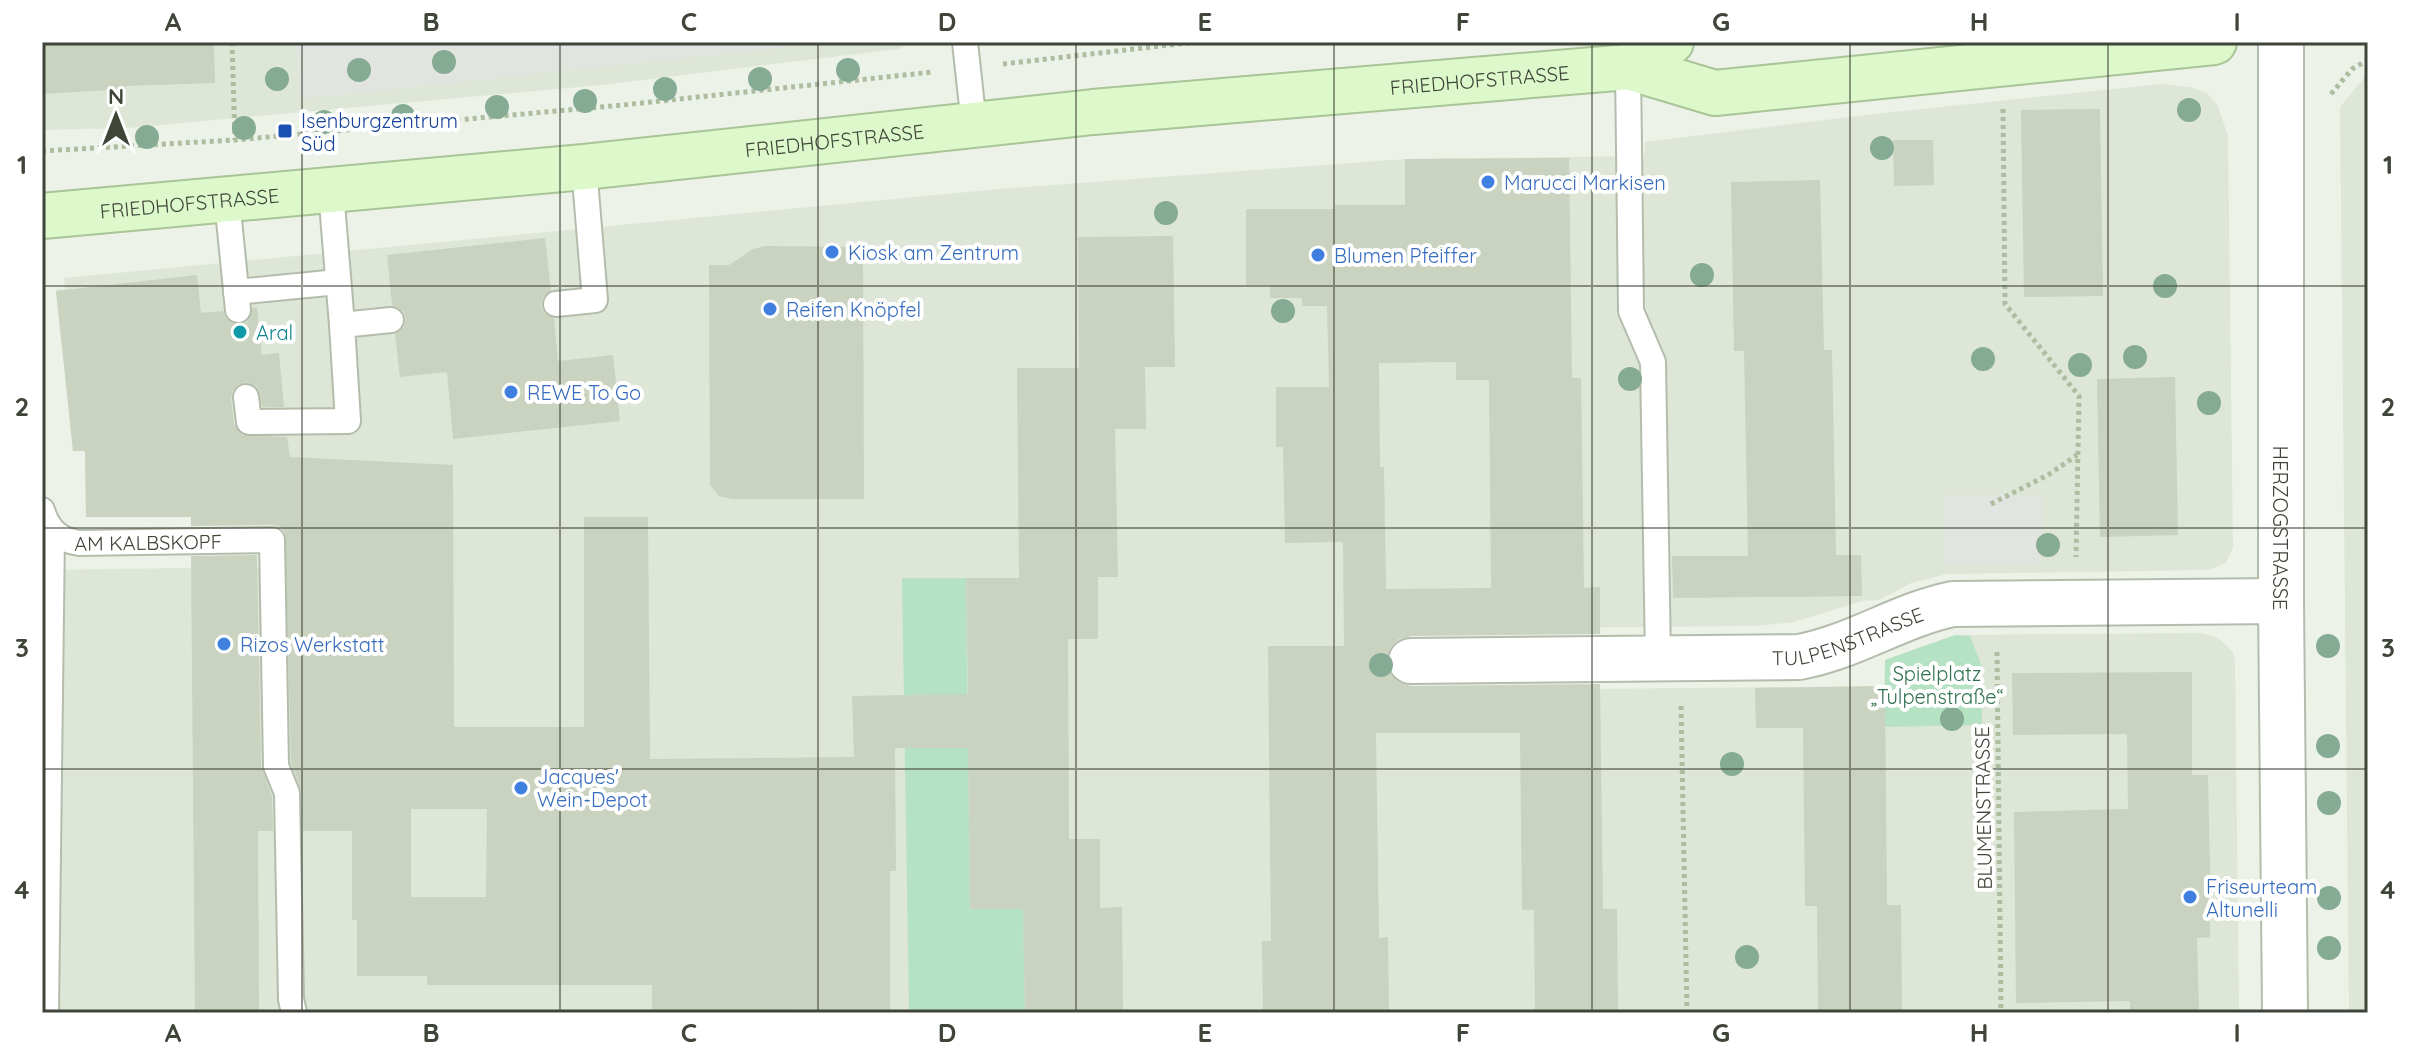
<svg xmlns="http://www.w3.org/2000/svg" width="2410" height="1055" viewBox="0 0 2410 1055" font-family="Quicksand,sans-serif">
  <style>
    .residential { fill: #dee6d7 }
    .green { fill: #b6e2c4 }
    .parking { fill: #e2e4e0 }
    .building { fill: #c9d3bf; fill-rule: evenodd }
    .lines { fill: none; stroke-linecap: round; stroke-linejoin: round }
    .lane-casing { stroke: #b4bdac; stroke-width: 28 }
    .street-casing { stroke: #b4bdac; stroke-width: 48 }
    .secondary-casing { stroke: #a9c497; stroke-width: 48 }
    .path { stroke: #adbd9f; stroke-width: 5; stroke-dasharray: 4 4; stroke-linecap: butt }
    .lane { stroke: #fff; stroke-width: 24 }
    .street { stroke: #fff; stroke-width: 44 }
    .secondary { stroke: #ddf9cc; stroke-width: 44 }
    .tree { fill: #86ab95 }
    .grid { fill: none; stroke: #3f4538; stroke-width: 2; stroke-opacity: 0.55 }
    .transit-dot { fill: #1a4fb4; stroke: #fff; stroke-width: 3 }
    .shop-dot { fill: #3f7fe0; stroke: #fff; stroke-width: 3 }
    .culture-dot { fill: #0f9aa8; stroke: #fff; stroke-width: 3 }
    .labels { text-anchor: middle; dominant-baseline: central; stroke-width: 8; stroke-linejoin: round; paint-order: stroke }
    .street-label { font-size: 20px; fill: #3f4538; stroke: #fff }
    .transit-label { font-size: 20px; fill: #164399; stroke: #fff; text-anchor: start }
    .shop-label { font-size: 20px; fill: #366cbe; stroke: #fff; text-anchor: start }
    .culture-label { font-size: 20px; fill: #0d838f; stroke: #fff; text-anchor: start }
    .park-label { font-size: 20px; fill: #317151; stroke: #fff }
    .neatline { fill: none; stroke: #3f4538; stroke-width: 3 }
    .grid-label { font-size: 26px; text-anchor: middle; font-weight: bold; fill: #3f4538 }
  </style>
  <rect width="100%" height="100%" fill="#edf2e9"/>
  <!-- residential -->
  <g class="residential">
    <polygon points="42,42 910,42 899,49 889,50 601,85 128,128 42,130"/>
    <polygon points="2368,73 2368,1013 2349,1013 2340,107"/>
    <polygon points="2161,84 2190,87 2206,93 2218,106 2228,136 2233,547 2226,563 2208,570 1947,574 1911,583 1879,600 1862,601 1794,622 1756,626 1408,629 1408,691 1884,686 1885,660 1955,635 2201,633 2217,637 2233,652 2235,661 2239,1013 42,1013 42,570 317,566 316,516 86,517 85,451 73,451 56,290 65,289 64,278 999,189 1405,159 1644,156 1645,142 1874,114"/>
  </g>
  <!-- green -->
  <g class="green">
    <polygon points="902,578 966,578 970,908 1023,909 1025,1013 909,1013"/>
    <polygon points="1955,635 1970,636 1982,667 1982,725 1885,727 1885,660"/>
  </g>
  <!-- parking -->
  <g class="parking">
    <polygon points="295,42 834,42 301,99"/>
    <rect x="1944" y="495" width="98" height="68"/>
  </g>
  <!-- building -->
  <g class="building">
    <polygon points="42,42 214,42 215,83 126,86 126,89 42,94"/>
    <polygon points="2100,109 2103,296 2024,297 2021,110"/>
    <polygon points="1893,140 1933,140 1934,185 1894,186"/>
    <path d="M1569,158L1572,378H1581L1584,588L1600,587V634L1411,636L1399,639L1390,648L1386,662L1390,674L1398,682L1411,686L1600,684L1603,909H1617L1618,1013H1535L1534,910H1522L1520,733H1376L1379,938L1388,937L1389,1013H1263L1262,941H1271L1268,646H1344L1343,542L1285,543L1283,447H1276V387H1329L1327,306H1302V298H1270V285H1246V209H1335V205H1405V159ZM1456,362V380H1489L1491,588L1386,589L1384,467H1380L1379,363Z"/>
    <polygon points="1820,180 1824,350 1832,350 1836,555 1861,555 1862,596 1673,598 1672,556 1748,556 1744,351 1734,351 1731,182"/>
    <path d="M1173,236L1175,367H1145L1146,429H1115L1118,577H1098V639H1068L1069,839H1100V908L1122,907L1123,1013H1025L1023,909H970L968,748H895L896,871H890V1009L652,1011V985H427V976H357V920H352V831H303L302,792L291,763L285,533L280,527L272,525L191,526V517H86L85,451H73L56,291L197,275L201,313L223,311L226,319L239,325L247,322L253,308L257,307L262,355L279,353L284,407H262L257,387L245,382L238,385L233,390L231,399L234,424L242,435L287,437L290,457L453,465L454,727H584V517H648L650,759L854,757L852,696L968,694L966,578H1019L1017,368H1079L1078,237ZM411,809H487L486,897H411Z"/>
    <polygon points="545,238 551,290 543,297 541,306 544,313 554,318 558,361 613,355 620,421 453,439 447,372 400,377 395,334 404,327 406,318 403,311 392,305 387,255"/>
    <polygon points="765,246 863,247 864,499 732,499 719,496 710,485 709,265 729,265 753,249"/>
    <polygon points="2175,377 2178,535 2100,537 2097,379"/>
    <polygon points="257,555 261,766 272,796 273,831 258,831 259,1013 195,1013 191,556"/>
    <polygon points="2192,672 2192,775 2208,775 2210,870 2210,937 2197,938 2199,1013 2130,1013 2130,1001 2016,1003 2014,812 2128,809 2127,734 2013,735 2012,673"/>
    <polygon points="1885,686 1887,905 1901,905 1902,1013 1818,1013 1817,906 1805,906 1803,728 1756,728 1755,688"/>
  </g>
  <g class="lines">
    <!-- lane casing -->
    <g class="lane-casing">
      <g id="lane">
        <polyline points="965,42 974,125"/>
        <polyline points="1628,67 1631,311 1653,362 1658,658"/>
        <polyline points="331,191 342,325 391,320"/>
        <polyline points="227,200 238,310"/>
        <polyline points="236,292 338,282"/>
        <polyline points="556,304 595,300 584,167"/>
        <polyline points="246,397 249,422 348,421 342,325"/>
        <path id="s1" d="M42,510C48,530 59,540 79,543L272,540L276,766L287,793L291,999L294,1013"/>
        <polyline points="46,1013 52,532"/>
      </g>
    </g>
    <!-- street casing -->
    <g class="street-casing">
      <g id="street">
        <path id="s2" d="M2281,42V601L2285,1013"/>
        <path id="s3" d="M1411,661L1799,657C1854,647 1899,615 1953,604L2281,601"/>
      </g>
    </g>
    <!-- secondary casing -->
    <g class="secondary-casing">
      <g id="secondary">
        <polyline points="1628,67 1671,42"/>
        <path id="s4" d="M42,216L584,167L1093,112L1628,67L1715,93L2214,42"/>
      </g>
    </g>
    <!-- path -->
    <g class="path">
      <polyline points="232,42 235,140"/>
      <polyline points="1003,64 1196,42"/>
      <polyline points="2331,94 2352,69 2368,60"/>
      <polyline points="2003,109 2005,304 2079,396 2076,557"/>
      <polyline points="42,151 235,140 623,105 933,72"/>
      <polyline points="1991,504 2048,475 2077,455"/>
      <polyline points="1997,652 2001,1013"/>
      <polyline points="1681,706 1687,1013"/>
    </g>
    <!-- lane -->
    <use href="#lane" class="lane"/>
    <!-- street -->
    <use href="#street" class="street"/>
    <!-- secondary -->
    <use href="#secondary" class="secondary"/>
  </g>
  <!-- trees -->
  <g class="tree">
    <circle cx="444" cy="62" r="12"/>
    <circle cx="359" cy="70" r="12"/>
    <circle cx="848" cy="70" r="12"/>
    <circle cx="277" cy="79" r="12"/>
    <circle cx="760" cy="79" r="12"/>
    <circle cx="665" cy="89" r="12"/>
    <circle cx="585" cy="101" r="12"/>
    <circle cx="497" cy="107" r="12"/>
    <circle cx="2189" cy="110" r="12"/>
    <circle cx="403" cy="116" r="12"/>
    <circle cx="324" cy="122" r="12"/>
    <circle cx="244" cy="128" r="12"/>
    <circle cx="147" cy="137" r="12"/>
    <circle cx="1882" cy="148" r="12"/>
    <circle cx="1166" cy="213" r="12"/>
    <circle cx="1702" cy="275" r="12"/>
    <circle cx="2165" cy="286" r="12"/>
    <circle cx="1283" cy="311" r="12"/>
    <circle cx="2135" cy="357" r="12"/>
    <circle cx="1983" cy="359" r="12"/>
    <circle cx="2080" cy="365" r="12"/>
    <circle cx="1630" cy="379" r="12"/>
    <circle cx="2209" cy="403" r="12"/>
    <circle cx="2048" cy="545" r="12"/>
    <circle cx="2328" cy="646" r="12"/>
    <circle cx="1381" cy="665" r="12"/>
    <circle cx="1952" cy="719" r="12"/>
    <circle cx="2328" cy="746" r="12"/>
    <circle cx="1732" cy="764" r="12"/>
    <circle cx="2329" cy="803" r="12"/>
    <circle cx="2329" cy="898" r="12"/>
    <circle cx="2329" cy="948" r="12"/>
    <circle cx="1747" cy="957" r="12"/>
  </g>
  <!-- grid -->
  <path class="grid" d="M302,42V1013M560,42V1013M818,42V1013M1076,42V1013M1334,42V1013M1592,42V1013M1850,42V1013M2108,42V1013M42,286H2368M42,528H2368M42,769H2368"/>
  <!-- markers -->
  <rect class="transit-dot" x="277" y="123" width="16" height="16" rx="4"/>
  <g class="shop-dot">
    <circle cx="1488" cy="182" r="8"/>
    <circle cx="832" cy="252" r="8"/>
    <circle cx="1318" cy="255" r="8"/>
    <circle cx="770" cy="309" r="8"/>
    <circle cx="511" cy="392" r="8"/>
    <circle cx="224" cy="644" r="8"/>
    <circle cx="521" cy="788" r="8"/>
    <circle cx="2190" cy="897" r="8"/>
  </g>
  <circle class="culture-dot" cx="240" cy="332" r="8"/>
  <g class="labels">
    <!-- street labels -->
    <g class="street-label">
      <text stroke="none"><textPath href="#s4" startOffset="1444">FRIEDHOFSTRASSE</textPath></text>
      <text stroke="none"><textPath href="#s4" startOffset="796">FRIEDHOFSTRASSE</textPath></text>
      <text stroke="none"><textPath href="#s4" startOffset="148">FRIEDHOFSTRASSE</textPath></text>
      <text stroke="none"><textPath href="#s2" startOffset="486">HERZOGSTRASSE</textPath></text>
      <text stroke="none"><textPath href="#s1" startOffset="122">AM KALBSKOPF</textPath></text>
      <text stroke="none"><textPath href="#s3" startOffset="440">TULPENSTRASSE</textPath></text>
      <text transform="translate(1983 808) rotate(-91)">BLUMENSTRASSE</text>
    </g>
    <!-- transit labels -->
    <g class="transit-label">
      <text x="301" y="120">Isenburgzentrum<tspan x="301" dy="23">Süd</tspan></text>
    </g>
    <!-- shop labels -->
    <g class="shop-label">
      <text x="1504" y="182">Marucci Markisen</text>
      <text x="848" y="252">Kiosk am Zentrum</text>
      <text x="1334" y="255">Blumen Pfeiffer</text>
      <text x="786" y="309">Reifen Knöpfel</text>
      <text x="527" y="392">REWE To Go</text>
      <text x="240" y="644">Rizos Werkstatt</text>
      <text x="537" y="776">Jacques'<tspan x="537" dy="23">Wein-Depot</tspan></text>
      <text x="2206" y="886">Friseurteam<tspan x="2206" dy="23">Altunelli</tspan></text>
    </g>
    <!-- culture labels -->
    <g class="culture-label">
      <text x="256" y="332">Aral</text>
    </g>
    <!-- park labels -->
    <g class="park-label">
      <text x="1937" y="673">Spielplatz<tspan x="1937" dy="23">„Tulpenstraße“</tspan></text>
    </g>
  </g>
  <!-- border -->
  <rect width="2410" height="1055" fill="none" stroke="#ffffff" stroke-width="88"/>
  <!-- north arrow -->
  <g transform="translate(116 116)" stroke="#ffffff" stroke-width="6" paint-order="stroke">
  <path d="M0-6L14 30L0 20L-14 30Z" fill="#3f4538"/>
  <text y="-12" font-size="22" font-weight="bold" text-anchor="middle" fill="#3f4538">N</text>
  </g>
  <rect x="44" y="44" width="2322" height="967" class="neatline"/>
  <g class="grid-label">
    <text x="173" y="31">A</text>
    <text x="431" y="31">B</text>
    <text x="689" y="31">C</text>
    <text x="947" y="31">D</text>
    <text x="1205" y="31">E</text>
    <text x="1463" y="31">F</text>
    <text x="1721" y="31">G</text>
    <text x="1979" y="31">H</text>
    <text x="2237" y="31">I</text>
    <text x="22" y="174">1</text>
    <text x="2388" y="174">1</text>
    <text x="22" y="416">2</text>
    <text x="2388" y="416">2</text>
    <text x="22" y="657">3</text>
    <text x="2388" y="657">3</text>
    <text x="22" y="899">4</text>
    <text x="2388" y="899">4</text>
    <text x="173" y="1042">A</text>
    <text x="431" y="1042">B</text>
    <text x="689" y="1042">C</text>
    <text x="947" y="1042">D</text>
    <text x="1205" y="1042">E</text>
    <text x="1463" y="1042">F</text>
    <text x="1721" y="1042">G</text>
    <text x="1979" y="1042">H</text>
    <text x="2237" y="1042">I</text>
  </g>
</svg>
